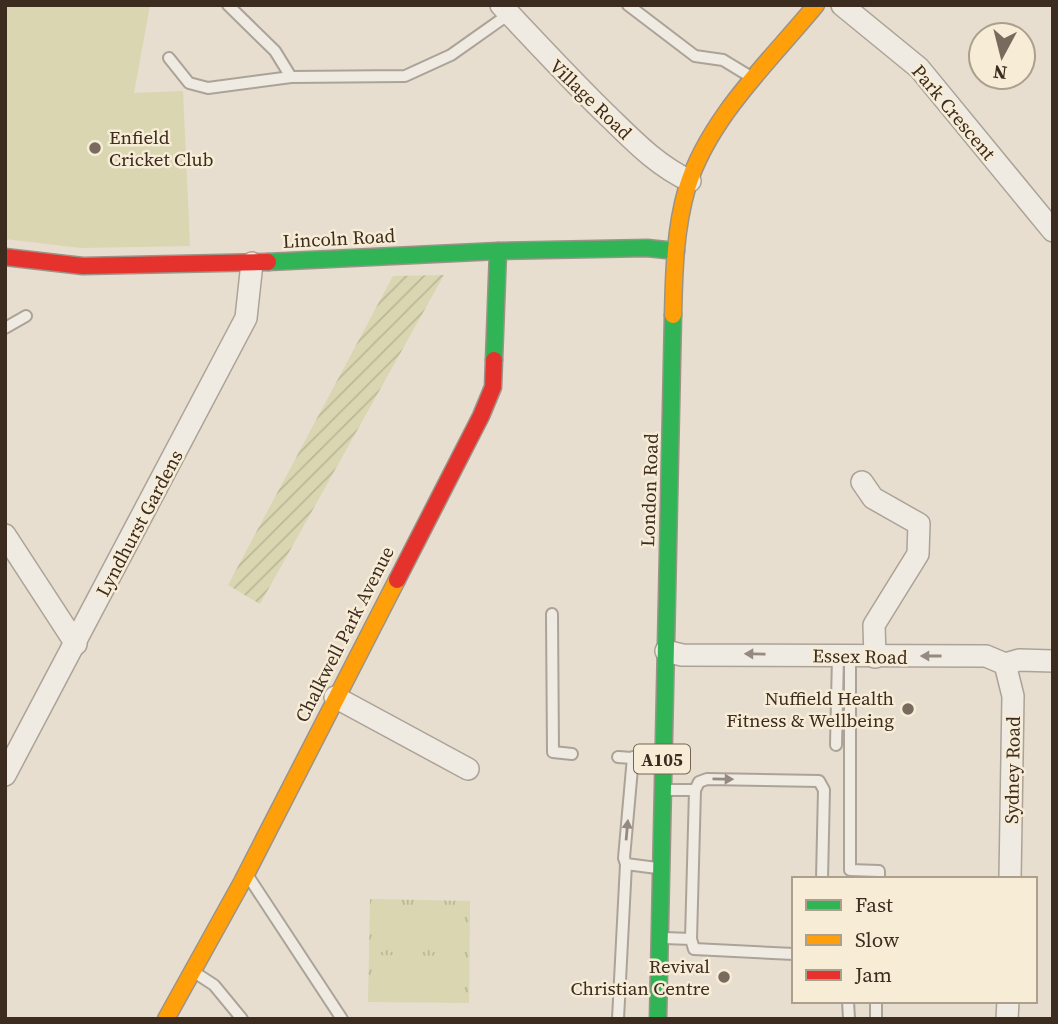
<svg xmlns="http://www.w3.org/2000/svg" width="1058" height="1024" viewBox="0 0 1058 1024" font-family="'Source Serif 4',serif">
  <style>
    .park { fill: url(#park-tufts) }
    .garden { fill: url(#garden-furrows) }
    .pitch { fill: #d9d6b1 }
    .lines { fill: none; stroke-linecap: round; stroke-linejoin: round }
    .lane-casing { stroke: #aca398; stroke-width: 14 }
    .street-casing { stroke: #aca398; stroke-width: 24 }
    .fast-casing { stroke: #9c9388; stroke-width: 19 }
    .slow-casing { stroke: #9c9388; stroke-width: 19 }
    .jam-casing { stroke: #9c9388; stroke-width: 19 }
    .lane { stroke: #efeae2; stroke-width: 10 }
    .street { stroke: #efeae2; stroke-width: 21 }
    .fast { stroke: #30b455; stroke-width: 16 }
    .slow { stroke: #ff9f0a; stroke-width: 16 }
    .jam { stroke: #e5322d; stroke-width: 16 }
    .oneway { fill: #968a80 }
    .poi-dot { fill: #786a5d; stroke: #f7ecd6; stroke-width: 2.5 }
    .labels { text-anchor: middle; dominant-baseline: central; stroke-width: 5; stroke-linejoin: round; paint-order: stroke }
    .shield { fill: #f7ecd6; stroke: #746556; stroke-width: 2 }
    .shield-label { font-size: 18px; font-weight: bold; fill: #3c2b1f }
    .street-label { font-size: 19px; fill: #3c2b1f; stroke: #f7ecd6 }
    .poi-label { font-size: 19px; fill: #3c2b1f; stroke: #f7ecd6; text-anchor: end }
  </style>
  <defs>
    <pattern id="park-tufts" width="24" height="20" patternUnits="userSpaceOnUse" patternTransform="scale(1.75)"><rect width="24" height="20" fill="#d9d6b1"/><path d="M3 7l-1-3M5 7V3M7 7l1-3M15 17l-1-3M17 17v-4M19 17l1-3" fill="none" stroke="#bbb898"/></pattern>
    <pattern id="garden-furrows" width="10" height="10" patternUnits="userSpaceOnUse" patternTransform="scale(1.75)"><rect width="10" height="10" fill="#d9d6b1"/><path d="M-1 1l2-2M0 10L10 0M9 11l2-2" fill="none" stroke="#bbb898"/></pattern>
  </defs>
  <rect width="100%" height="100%" fill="#e7decf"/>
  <!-- park -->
  <polygon class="park" points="370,899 470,901 469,1003 368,1002"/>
  <!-- garden -->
  <polygon class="garden" points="444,275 260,604 228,585 393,276"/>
  <!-- pitch -->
  <g class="pitch">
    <polygon points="5,5 150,5 134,93 183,91 190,246 81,248 5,239"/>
    <polygon points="375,905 464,906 463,950 375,949"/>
    <polygon points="376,955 464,956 463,1000 375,999"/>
  </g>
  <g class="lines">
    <!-- lane casing -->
    <g class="lane-casing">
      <g id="lane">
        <polyline points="628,5 695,56 723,60 751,77"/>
        <polyline points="169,58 189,83 208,88 291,77 275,51 228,5"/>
        <polyline points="291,77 405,76 451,55 509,14"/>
        <polyline points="5,328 26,316"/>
        <polyline points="552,614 553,752 572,754"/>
        <polyline points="850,656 850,870 879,871 879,879"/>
        <polyline points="836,745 838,656"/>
        <polyline points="618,757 660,760"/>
        <polyline points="633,757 624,858 626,864 657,868"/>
        <polyline points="664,790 695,790 699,782 707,779 819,781 824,790 822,879"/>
        <polyline points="248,876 342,1019"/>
        <polyline points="664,938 691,939 694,949 794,954"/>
        <polyline points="691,939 695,790"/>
        <polyline points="194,972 214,985 242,1019"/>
        <polyline points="848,1001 849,1019"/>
        <polyline points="618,1019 626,864"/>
        <polyline points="876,1019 876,1001"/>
      </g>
    </g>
    <!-- street casing -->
    <g class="street-casing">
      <g id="street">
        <path d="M501,5C536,42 570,79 606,114C633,140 656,165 690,181"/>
        <polyline points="842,5 919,68 1053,231"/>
        <polyline points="862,482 873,498 919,524 918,554 874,625 875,657"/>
        <polyline points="5,535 76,644"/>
        <polyline points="666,651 682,655 986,656 1005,664 1019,660 1053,661"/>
        <polyline points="1005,664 1013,696 1010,879"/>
        <polyline points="335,697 468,769"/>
        <polyline points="5,775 246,318 252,263"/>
        <polyline points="1007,1019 1008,1001"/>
      </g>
    </g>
    <!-- fast casing -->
    <g class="fast-casing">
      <g id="fast">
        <polyline points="268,262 498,251 647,248 676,251"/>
        <polyline points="494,360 498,251"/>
        <polyline points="658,1019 673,315"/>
      </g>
    </g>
    <!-- slow casing -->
    <g class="slow-casing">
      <g id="slow">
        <path d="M673,315C674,272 675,229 687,188C709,117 770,61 816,5"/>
        <polyline points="166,1019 242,882 397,580"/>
      </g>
    </g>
    <!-- jam casing -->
    <g class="jam-casing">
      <g id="jam">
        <polyline points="5,257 83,266 268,262"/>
        <polyline points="397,580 481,416 493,387 494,360"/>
      </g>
    </g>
    <!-- lane -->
    <use href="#lane" class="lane"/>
    <!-- street -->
    <use href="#street" class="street"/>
    <!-- fast -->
    <use href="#fast" class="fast"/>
    <!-- slow -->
    <use href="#slow" class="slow"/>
    <!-- jam -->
    <use href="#jam" class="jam"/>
  </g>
  <!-- one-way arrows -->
  <defs><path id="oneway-solid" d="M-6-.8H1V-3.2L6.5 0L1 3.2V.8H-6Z" transform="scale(1.75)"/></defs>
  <g class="oneway">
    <use href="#oneway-solid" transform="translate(755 654) rotate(-179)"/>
    <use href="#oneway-solid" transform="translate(931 656) rotate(180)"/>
    <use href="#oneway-solid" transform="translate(723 779) rotate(1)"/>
    <use href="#oneway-solid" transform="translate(627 830) rotate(-85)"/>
  </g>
  <!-- markers -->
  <g class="poi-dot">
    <circle cx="95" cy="148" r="7"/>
    <circle cx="908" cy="709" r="7"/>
    <circle cx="724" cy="977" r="7"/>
  </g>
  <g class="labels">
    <!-- shield labels -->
    <rect class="shield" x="634" y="744.5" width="56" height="29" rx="5"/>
    <g class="shield-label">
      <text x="662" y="759">A105</text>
    </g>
    <!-- street labels -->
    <g class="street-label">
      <text transform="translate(591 99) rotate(44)">Village Road</text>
      <text transform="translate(954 112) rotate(50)">Park Crescent</text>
      <text transform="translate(339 238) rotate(-3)">Lincoln Road</text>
      <text transform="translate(649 490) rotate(-88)">London Road</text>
      <text transform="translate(139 523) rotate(-62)">Lyndhurst Gardens</text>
      <text transform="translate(344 634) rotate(-63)">Chalkwell Park Avenue</text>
      <text transform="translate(860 656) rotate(1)">Essex Road</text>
      <text transform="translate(1012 770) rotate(-89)">Sydney Road</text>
    </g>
    <!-- poi labels -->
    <g class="poi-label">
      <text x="109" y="137" text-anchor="start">Enfield<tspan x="109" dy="22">Cricket Club</tspan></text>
      <text x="894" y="698">Nuffield Health<tspan x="894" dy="22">Fitness &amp; Wellbeing</tspan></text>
      <text x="710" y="966">Revival<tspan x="710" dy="22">Christian Centre</tspan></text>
    </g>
  </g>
  <!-- border -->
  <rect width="1058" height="1024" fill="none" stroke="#3c2b1f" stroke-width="14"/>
  <!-- legend -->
  <rect x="792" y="877" width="245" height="126" fill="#f7ecd6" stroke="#ac9f8d" stroke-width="2"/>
  <rect x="806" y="900" width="35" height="10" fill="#30b455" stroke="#ac9f8d" stroke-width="2"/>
  <text x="855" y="912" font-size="21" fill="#3c2b1f">Fast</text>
  <rect x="806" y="935" width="35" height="10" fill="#ff9f0a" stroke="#ac9f8d" stroke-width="2"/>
  <text x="855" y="947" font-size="21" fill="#3c2b1f">Slow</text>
  <rect x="806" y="970" width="35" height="10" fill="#e5322d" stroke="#ac9f8d" stroke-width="2"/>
  <text x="855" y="982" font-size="21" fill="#3c2b1f">Jam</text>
  <!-- north arrow -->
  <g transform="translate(1002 56) rotate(187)"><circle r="33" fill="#f7ecd6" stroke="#ac9f8d" stroke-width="2"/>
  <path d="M0-5L12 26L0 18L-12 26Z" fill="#786a5d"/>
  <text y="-10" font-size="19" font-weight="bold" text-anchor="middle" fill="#3c2b1f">N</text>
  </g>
</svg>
